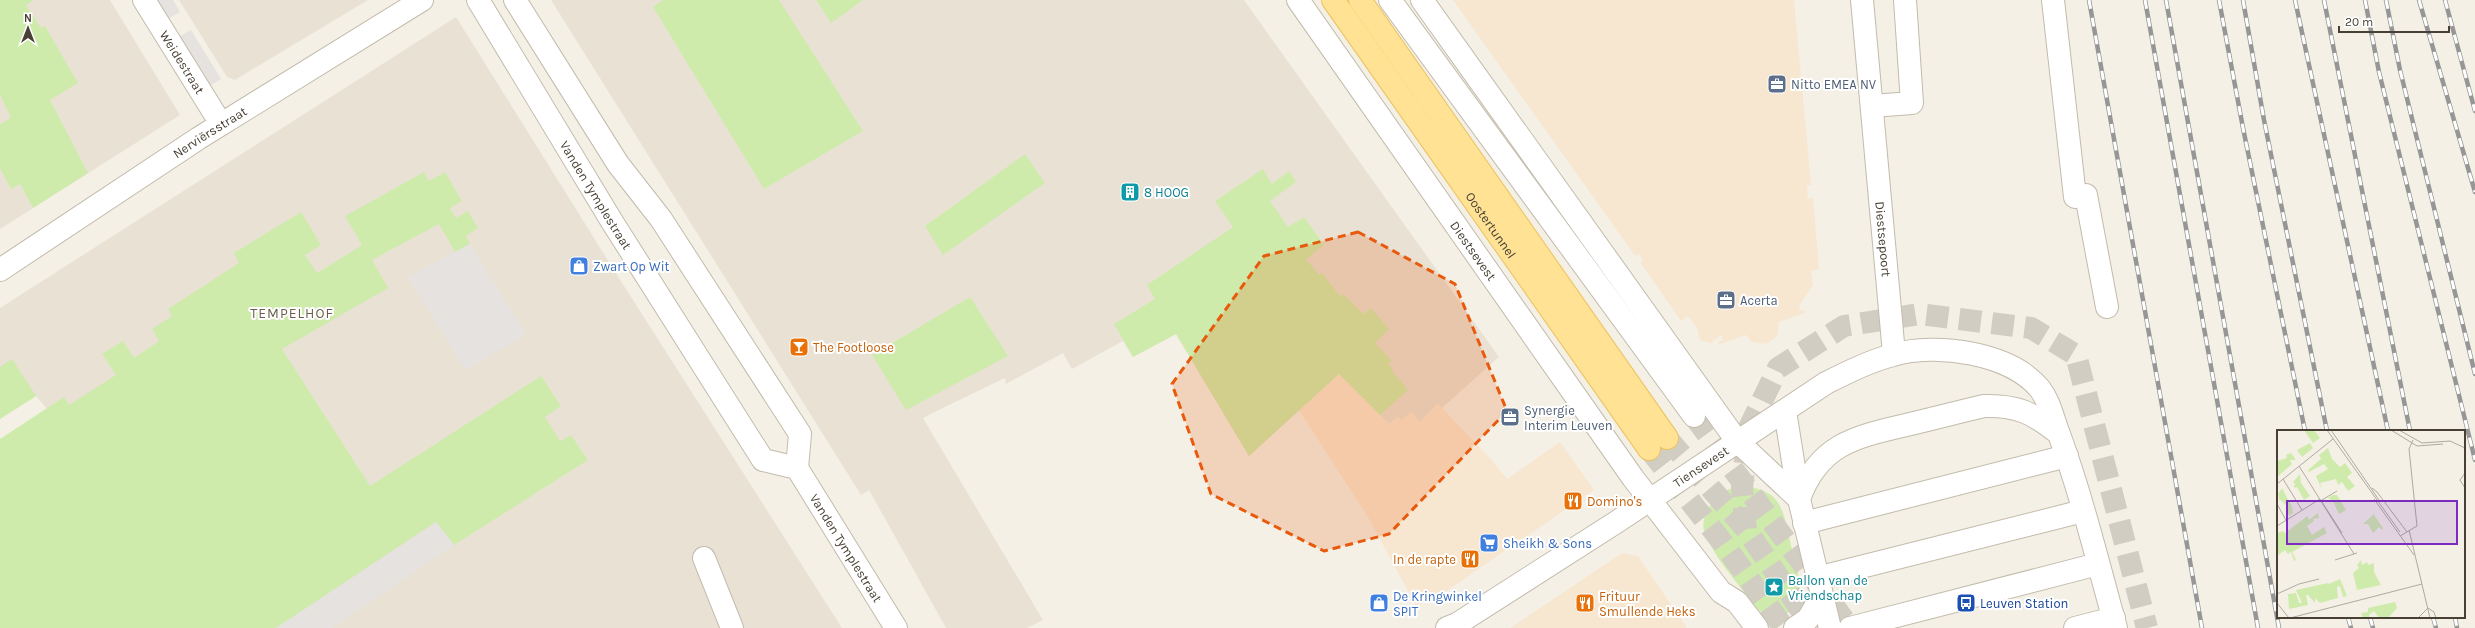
<svg xmlns="http://www.w3.org/2000/svg" width="2475" height="628" viewBox="0 0 2475 628" font-family="Karla,sans-serif">
  <style>
    .residential { fill: #e9e2d4 }
    .commercial { fill: #f8e7d0 }
    .green { fill: #ceebac }
    .parking { fill: #e5e2df }
    .lines { fill: none; stroke-linecap: round; stroke-linejoin: round }
    .minor-tunnel { stroke: #d2cdc3; stroke-width: 22; stroke-dasharray: 22 11; stroke-linecap: butt }
    .major-tunnel { stroke: #d2cdc3; stroke-width: 22; stroke-dasharray: 22 11; stroke-linecap: butt }
    .minor-casing { stroke: #c3bbab; stroke-width: 24 }
    .major-casing { stroke: #ecc25d; stroke-width: 24 }
    .minor { stroke: #fff; stroke-width: 22 }
    .major { stroke: #ffe294; stroke-width: 22 }
    .rail-casing { stroke: #969696; stroke-width: 4.5 }
    .rail { stroke: #fff; stroke-width: 3; stroke-dasharray: 9; stroke-linecap: butt }
    .marked { fill: #e8590c; fill-opacity: 0.2; stroke: #e8590c; stroke-width: 3; stroke-dasharray: 8 5; stroke-linejoin: round }
    .labels { text-anchor: middle; dominant-baseline: central; stroke-width: 4; stroke-linejoin: round; paint-order: stroke }
    .street-label { font-size: 13px; fill: #484035; stroke: #fff }
    .service-label { font-size: 13px; fill: #4e5e75; stroke: #fff; text-anchor: start }
    .culture-label { font-size: 13px; fill: #0d838f; stroke: #fff; text-anchor: start }
    .shop-label { font-size: 13px; fill: #366cbe; stroke: #fff; text-anchor: start }
    .food-label { font-size: 13px; fill: #c56008; stroke: #fff; text-anchor: start }
    .transit-label { font-size: 13px; fill: #164399; stroke: #fff; text-anchor: start }
    .neighbourhood-label { font-size: 14px; letter-spacing: 1px; fill: #6b5f4b; stroke: #fff }
    .inset-road { fill: none; stroke: #afaa9f; stroke-width: 1 }
    .view { fill: #7b2cbf; fill-opacity: 0.15; stroke: #7b2cbf; stroke-width: 2 }
    .inset-edge { fill: none; stroke: #484035; stroke-width: 2 }
  </style>
  <rect width="100%" height="100%" fill="#f4f0e6"/>
  <!-- residential -->
  <g class="residential">
    <polygon points="0,0 110,0 180,115 0,229"/>
    <polygon points="179,0 368,0 235,80 227,77"/>
    <polygon points="551,0 1244,0 1499,357 1442,408 1438,404 1420,422 1401,420 1398,417 1389,424 1339,374 1249,456 1176,334 1133,357 1123,341 1072,369 1063,353 1006,384 1005,378 947,406 923,418 1043,620 1027,628 946,628 869,490 861,495"/>
    <polygon points="456,17 619,278 842,628 237,628 36,396 0,419 0,308"/>
  </g>
  <!-- commercial -->
  <g class="commercial">
    <polygon points="1453,0 1794,0 1811,185 1807,185 1808,199 1813,198 1819,269 1811,271 1813,285 1799,306 1801,311 1804,310 1806,311 1805,313 1779,322 1777,336 1766,344 1752,342 1746,335 1720,344 1718,344 1719,341 1723,341 1721,335 1711,343 1700,340 1697,328 1688,316 1681,321 1640,262 1643,260 1639,254 1635,256"/>
    <polygon points="1340,374 1389,424 1398,417 1401,420 1411,412 1420,422 1438,404 1491,459 1507,479 1560,442 1594,490 1445,592 1416,606 1368,517 1299,410"/>
    <polygon points="1622,553 1638,556 1687,628 1510,628"/>
  </g>
  <!-- green -->
  <g class="green">
    <polygon points="0,0 34,0 26,5 41,28 45,26 78,83 50,100 88,173 33,208 20,184 11,189 0,168 0,124 11,118 0,95"/>
    <polygon points="663,0 779,0 863,131 764,189 653,7"/>
    <polygon points="816,0 863,0 831,23"/>
    <polygon points="1025,154 1045,183 943,255 925,226"/>
    <polygon points="1263,169 1272,184 1289,171 1296,182 1270,201 1288,227 1304,217 1324,245 1306,259 1319,275 1322,273 1340,296 1343,294 1363,314 1371,308 1389,329 1375,343 1392,361 1388,364 1393,370 1392,371 1408,390 1380,415 1339,374 1249,456 1176,334 1133,357 1114,324 1155,299 1147,285 1233,227 1215,201"/>
    <polygon points="424,172 429,181 445,172 462,201 450,208 456,218 468,211 478,228 466,236 470,244 455,252 439,224 372,260 388,288 282,349 370,486 541,376 561,406 545,417 560,441 571,435 588,460 454,545 436,522 276,628 0,628 0,439 64,397 69,405 116,375 102,354 123,341 134,358 159,341 152,329 172,316 168,309 239,263 234,253 301,212 321,245 305,255 317,273 362,245 345,216"/>
    <polygon points="970,297 1008,356 906,410 872,355"/>
    <polygon points="12,359 36,396 0,419 0,367"/>
    <path d="M1743,486C1753,487 1762,489 1771,495C1786,507 1787,531 1792,549C1796,568 1810,602 1786,614C1775,619 1769,616 1758,610C1743,589 1711,555 1704,530C1700,516 1715,495 1727,490C1732,488 1738,487 1743,486Z"/>
  </g>
  <!-- parking -->
  <g class="parking">
    <polygon points="144,0 173,0 180,12 159,24"/>
    <polygon points="191,30 221,79 201,91 170,42"/>
    <polygon points="470,244 526,335 465,370 408,277"/>
    <polygon points="436,522 454,545 332,628 276,628"/>
  </g>
  <g class="lines">
    <!-- minor-tunnel -->
    <g class="minor-tunnel">
      <polyline points="1694,416 1850,628"/>
      <polyline points="1746,529 1742,488 1748,430 1778,368 1844,326 1919,314 2031,328 2076,355 2147,628"/>
    </g>
    <!-- major-tunnel -->
    <g class="major-tunnel">
      <polyline points="1667,438 1746,529 1813,628"/>
      <polyline points="1649,449 1723,543 1784,628"/>
    </g>
    <!-- minor casing -->
    <g class="minor-casing">
      <g id="minor">
        <path id="s1" d="M144,0L221,124"/>
        <path id="s2" d="M478,0L611,220L763,460L797,468L896,628"/>
        <polyline points="515,0 618,164 661,219 800,434 797,468"/>
        <path id="s3" d="M1298,0L1633,478L1721,592L1737,602L1757,628"/>
        <polyline points="1390,0 1694,416"/>
        <polyline points="1422,0 1737,441 1799,499"/>
        <path id="s4" d="M1862,0L1894,354"/>
        <polyline points="2053,0 2075,197 2086,195 2107,307"/>
        <polyline points="1872,106 1912,103 1905,0"/>
        <path id="s5" d="M0,270L199,138L422,0"/>
        <polyline points="1785,411 1799,499 1830,628"/>
        <path d="M1799,499C1819,444 1855,437 1906,425C1932,419 1958,412 1984,406C2017,405 2033,413 2058,433"/>
        <polyline points="1804,523 2067,456"/>
        <polyline points="704,558 732,628"/>
        <polyline points="1817,578 2083,511"/>
        <path id="s6" d="M1447,628L1457,624L1615,523L1826,383C1848,372 1870,361 1893,355C1936,342 2011,353 2040,389C2050,402 2053,419 2059,434C2082,497 2098,563 2116,628"/>
        <polyline points="1795,628 1808,619 1821,597"/>
        <polyline points="1850,628 2098,564"/>
        <polyline points="2075,628 2114,618"/>
      </g>
    </g>
    <!-- major casing -->
    <g class="major-casing">
      <g id="major">
        <path id="s7" d="M1333,0L1649,449"/>
        <polyline points="1360,0 1667,438"/>
      </g>
    </g>
    <!-- minor -->
    <use href="#minor" class="minor"/>
    <!-- major -->
    <use href="#major" class="major"/>
    <!-- rail casing -->
    <g class="rail-casing">
      <g id="rail">
        <polyline points="2089,0 2202,628"/>
        <polyline points="2145,0 2258,628"/>
        <polyline points="2166,0 2279,628"/>
        <polyline points="2219,0 2243,128 2305,431"/>
        <polyline points="2243,0 2264,120 2327,431"/>
        <polyline points="2295,0 2388,431"/>
        <polyline points="2324,0 2410,431"/>
        <polyline points="2365,0 2379,72 2475,460"/>
        <polyline points="2386,0 2400,70 2475,374"/>
        <polyline points="2419,0 2475,192"/>
        <polyline points="2445,0 2475,111"/>
        <polyline points="2348,617 2351,628"/>
        <polyline points="2370,617 2373,628"/>
        <polyline points="2433,617 2436,628"/>
        <polyline points="2455,617 2457,628"/>
      </g>
    </g>
    <!-- rail -->
    <use href="#rail" class="rail"/>
  </g>
  <!-- marked area -->
  <path class="marked" d="M1358,232L1455,284L1507,411L1389,534L1324,551L1211,494L1172,384L1264,256Z"/>
  <!-- icons -->
  <defs>
    <g id="office-square" transform="scale(1)"><rect x="-9" y="-9" width="18" height="18" rx="4" fill="#5c6f8a" stroke="#fff"/><path d="M-6-3h4V-5.5h4V-3h4V5H-6ZM-1-4.5V-3h2v-1.5ZM-6 0V1H6V0Z" fill="#fff"/></g>
    <g id="building-square" transform="scale(1)"><rect x="-9" y="-9" width="18" height="18" rx="4" fill="#0f9aa8" stroke="#fff"/><path d="M-4-6H4V6H1V3H-1V6H-4ZM-2.5-4.3h1.7v1.8h-1.7ZM.8-4.3h1.7v1.8H.8ZM-2.5-1h1.7V.8h-1.7ZM.8-1h1.7V.8H.8Z" fill="#fff"/></g>
    <g id="shop-square" transform="scale(1)"><rect x="-9" y="-9" width="18" height="18" rx="4" fill="#3f7fe0" stroke="#fff"/><path d="M-5-2.5h2.3a2.7 3.5 0 0 1 5.4 0H5L5.5 6h-11ZM-1.5-2.5h3a1.5 2.3 0 0 0-3 0Z" fill="#fff"/></g>
    <g id="bar-square" transform="scale(1)"><rect x="-9" y="-9" width="18" height="18" rx="4" fill="#e8710a" stroke="#fff"/><path d="M-6-5H6L.8 .8V4.5H3.5V6h-7V4.5H-.8V.8Z" fill="#fff"/></g>
    <g id="restaurant-square" transform="scale(1)"><rect x="-9" y="-9" width="18" height="18" rx="4" fill="#e8710a" stroke="#fff"/><path d="M-5-6h1v4h1v-4h1v4h1v-4h1v5L-1.5 .5V6h-2V.5L-5-1ZM5-6V6H3V1.5H1.5Q1.5-4 5-6Z" fill="#fff"/></g>
    <g id="supermarket-square" transform="scale(1)"><rect x="-9" y="-9" width="18" height="18" rx="4" fill="#3f7fe0" stroke="#fff"/><path d="M-6-5.5h2.5l.6 2H6L4.5 2H-2.5L-4.4-4H-6ZM-1.5 3.2a1.3 1.3 0 1 0 .1 0ZM3 3.2a1.3 1.3 0 1 0 .1 0Z" fill="#fff"/></g>
    <g id="sight-square" transform="scale(1)"><rect x="-9" y="-9" width="18" height="18" rx="4" fill="#0f9aa8" stroke="#fff"/><path d="M0-6L1.8-2.2L6-1.7L2.9 1.2L3.7 5.4L0 3.3L-3.7 5.4L-2.9 1.2L-6-1.7L-1.8-2.2Z" fill="#fff"/></g>
    <g id="bus-square" transform="scale(1)"><rect x="-9" y="-9" width="18" height="18" rx="4" fill="#1a4fb4" stroke="#fff"/><path d="M-5-6H5V4H4V6H2V4H-2V6H-4V4H-5ZM-3.5-4V0h7V-4ZM-3.5 1.2v1.5H-2V1.2ZM2 1.2v1.5H3.5V1.2Z" fill="#fff"/></g>
  </defs>
  <g fill-rule="evenodd">
    <use href="#office-square" x="1777" y="84"/>
    <use href="#building-square" x="1130" y="192"/>
    <use href="#shop-square" x="579" y="266"/>
    <use href="#office-square" x="1726" y="300"/>
    <use href="#bar-square" x="799" y="347"/>
    <use href="#office-square" x="1510" y="417"/>
    <use href="#restaurant-square" x="1573" y="501"/>
    <use href="#supermarket-square" x="1489" y="543"/>
    <use href="#restaurant-square" x="1470" y="559"/>
    <use href="#sight-square" x="1774" y="587"/>
    <use href="#shop-square" x="1379" y="603"/>
    <use href="#restaurant-square" x="1585" y="603"/>
    <use href="#bus-square" x="1966" y="603"/>
  </g>
  <g class="labels">
    <!-- street labels -->
    <g class="street-label">
      <text stroke="none"><textPath href="#s1" startOffset="73">Weidestraat</textPath></text>
      <text stroke="none"><textPath href="#s5" startOffset="251">Nerviërsstraat</textPath></text>
      <text stroke="none"><textPath href="#s2" startOffset="228">Vanden Tymplestraat</textPath></text>
      <text stroke="none"><textPath href="#s7" startOffset="275">Oostertunnel</textPath></text>
      <text stroke="none"><textPath href="#s4" startOffset="240">Diestsepoort</textPath></text>
      <text stroke="none"><textPath href="#s3" startOffset="306">Diestsevest</textPath></text>
      <text stroke="none"><textPath href="#s6" startOffset="301">Tiensevest</textPath></text>
      <text stroke="none"><textPath href="#s2" startOffset="670">Vanden Tymplestraat</textPath></text>
    </g>
    <!-- service labels -->
    <g class="service-label">
      <text x="1791" y="84">Nitto EMEA NV</text>
      <text x="1740" y="300">Acerta</text>
      <text x="1524" y="410">Synergie<tspan x="1524" dy="15">Interim Leuven</tspan></text>
    </g>
    <!-- culture labels -->
    <g class="culture-label">
      <text x="1144" y="192">8 HOOG</text>
      <text x="1788" y="580">Ballon van de<tspan x="1788" dy="15">Vriendschap</tspan></text>
    </g>
    <!-- shop labels -->
    <g class="shop-label">
      <text x="593" y="266">Zwart Op Wit</text>
      <text x="1503" y="543">Sheikh &amp; Sons</text>
      <text x="1393" y="596">De Kringwinkel<tspan x="1393" dy="15">SPIT</tspan></text>
    </g>
    <!-- food labels -->
    <g class="food-label">
      <text x="813" y="347">The Footloose</text>
      <text x="1587" y="501">Domino's</text>
      <text x="1456" y="559" text-anchor="end">In de rapte</text>
      <text x="1599" y="596">Frituur<tspan x="1599" dy="15">Smullende Heks</tspan></text>
    </g>
    <!-- transit labels -->
    <g class="transit-label">
      <text x="1980" y="603">Leuven Station</text>
    </g>
    <!-- neighbourhood labels -->
    <g class="neighbourhood-label">
      <text x="292" y="313">TEMPELHOF</text>
    </g>
  </g>
  <!-- overview -->
  <g transform="translate(2277 430)">
    <rect width="188" height="188" fill="#f4f0e6"/>
    <path d="M27,0H37L43,8L36,13ZM33,13L36,18L25,27L20,20ZM51,18L55,29L63,37L68,33L75,43L70,47L78,56L71,61L65,52L61,55L59,49L43,53L45,60L39,46L51,39L47,34L32,42L31,40L44,29L42,25ZM14,23L19,30H13L15,34L0,47V31L10,28L9,25ZM23,44L24,53L33,66L27,70L20,57L18,58L16,55H19L16,52ZM5,58L15,77L16,83L12,86L9,75L2,69V65L0,66ZM56,65H60L69,80L62,84L56,71L51,68ZM41,83L42,88L36,89L37,91L30,96L35,105L47,97L50,103L15,122L19,130L17,131L14,122L11,124L8,120L0,126V103L6,101L8,103L29,87L31,86L32,90ZM98,83L97,85L106,98L105,100L102,97L96,103L91,94H86ZM84,130L85,135L90,132L91,135L97,133V142L104,155L80,160L76,143L82,138L80,135ZM63,149L70,166L66,167L63,156L60,157L61,168L43,173L38,168V173L31,165H29L31,175L12,179L11,164L19,163L22,173H25L19,160L51,153L52,154ZM118,172L120,178L112,187L102,188L97,181L92,185L93,188H86L84,183L91,182V178Z" fill="#ceebac"/>
    <path class="inset-road" d="M50,0L123,102M54,0L102,70M114,0L140,16L166,14M122,0L145,13L173,11L188,18M22,36L77,124M188,43L183,50L188,58M6,49L25,80M0,54L56,9M95,58L100,62L130,102M97,69L137,125M45,70L60,61M0,74L9,90M0,96L43,69L65,103M132,100L153,188M123,106L140,96L132,19L136,10M58,130L80,123M0,164L22,154L42,149M0,173L12,188M151,178L157,182L159,188M13,188L145,154M141,188L151,178"/>
    <path class="view" d="M10,71H180V114H10Z"/>
    <rect width="188" height="188" class="inset-edge"/>
  </g>
  <!-- north arrow -->
  <g transform="translate(28 28)" stroke="#ffffff" stroke-width="3" paint-order="stroke">
  <path d="M0-3L7 15L0 10L-7 15Z" fill="#484035"/>
  <text y="-6" font-size="11" font-weight="bold" text-anchor="middle" fill="#484035">N</text>
  </g>
  <!-- scale -->
  <path d="M2339 26v6h110v-6" fill="none" stroke="#484035" stroke-width="2"/>
  <text x="2345" y="26" font-size="12" fill="#484035" stroke="#ffffff" stroke-width="3" paint-order="stroke">20 m</text>
</svg>
